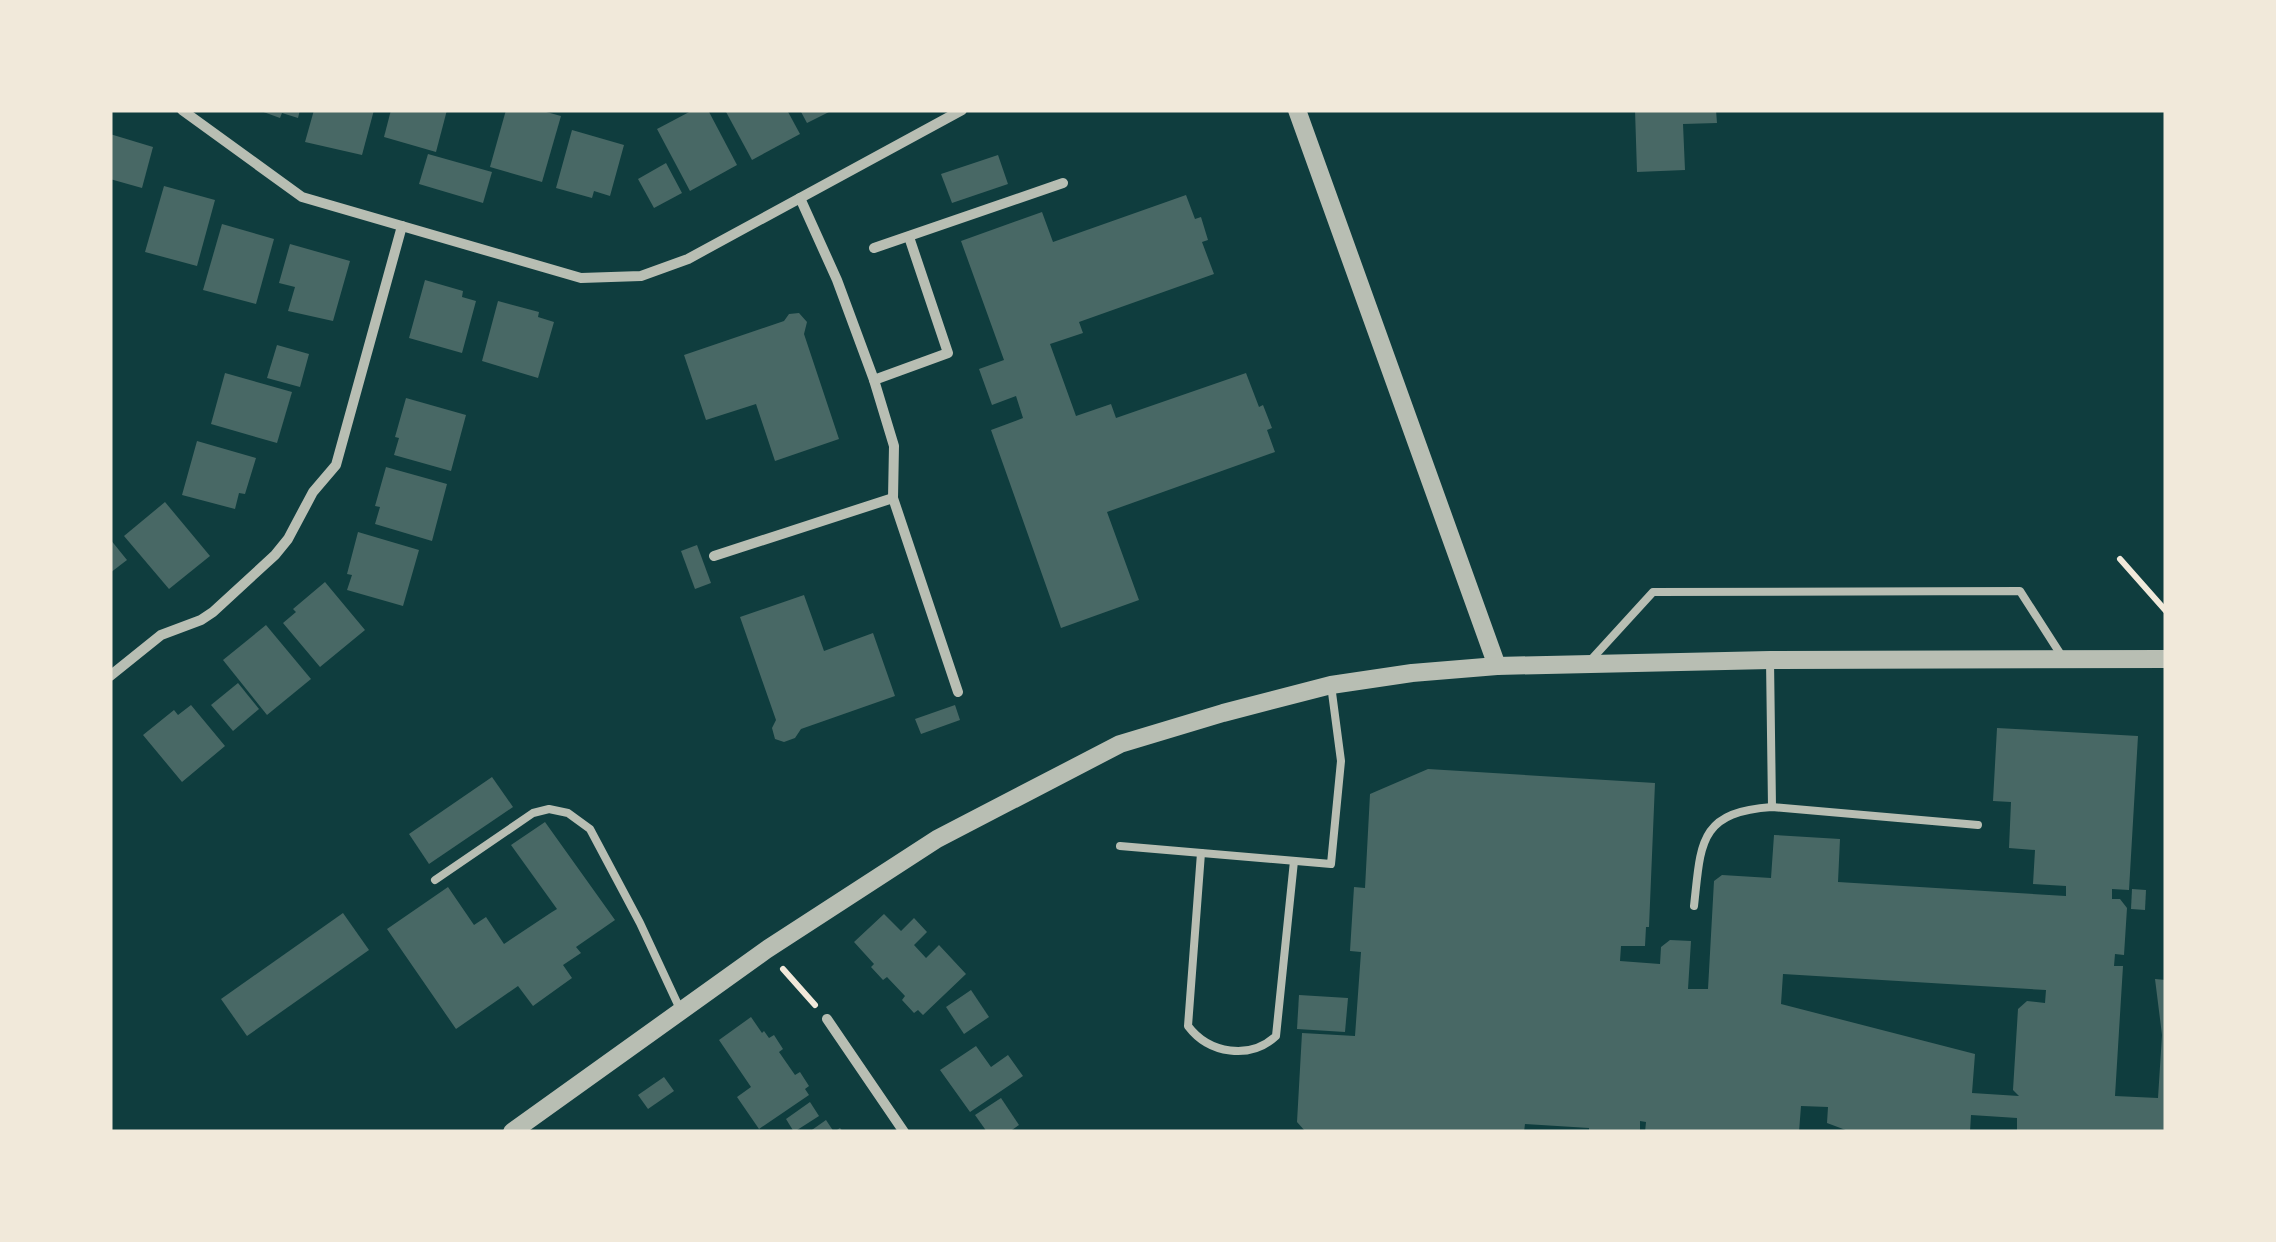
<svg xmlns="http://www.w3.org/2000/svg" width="2276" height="1242" viewBox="0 0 2276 1242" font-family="'Work Sans',sans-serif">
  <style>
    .building { fill: #486865; fill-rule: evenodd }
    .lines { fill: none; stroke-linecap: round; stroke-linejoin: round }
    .path { stroke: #f1e9da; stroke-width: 6 }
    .service { stroke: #b8beb3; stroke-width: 8 }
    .minor { stroke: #b8beb3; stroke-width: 10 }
    .tertiary { stroke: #b8beb3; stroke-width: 18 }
  </style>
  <rect width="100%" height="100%" fill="#0f3d3e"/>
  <!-- building -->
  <g class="building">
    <polygon points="258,110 300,110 298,118 282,113 280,118"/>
    <polygon points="314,110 374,110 362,155 305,142"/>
    <polygon points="391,110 447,110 436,152 384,137"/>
    <polygon points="506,110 539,110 561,116 542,182 490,167"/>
    <polygon points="693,110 708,110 737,165 690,191 657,129"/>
    <polygon points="725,110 787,110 800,134 752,160"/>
    <polygon points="800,110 833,110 807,123"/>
    <polygon points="1635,110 1716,110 1717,123 1683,124 1685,170 1637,172"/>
    <polygon points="572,130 624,145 610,196 594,191 592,198 556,188"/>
    <polygon points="110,134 153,147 142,188 110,179"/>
    <polygon points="428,154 492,172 483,203 419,184"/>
    <polygon points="998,155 1008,184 952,203 941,174"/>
    <polygon points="666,163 682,193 654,208 638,179"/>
    <polygon points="164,186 215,200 197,266 145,252"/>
    <polygon points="1186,195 1195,219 1201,217 1208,240 1202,242 1214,274 1079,322 1083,333 1050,344 1076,416 1111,404 1116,418 1246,373 1259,407 1263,405 1272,428 1267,430 1275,452 1107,512 1139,600 1061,628 991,430 1023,418 1016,396 992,405 979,369 1004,360 961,241 1042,212 1053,242"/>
    <polygon points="222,224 274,239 256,304 203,290"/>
    <polygon points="290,244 350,261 333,321 288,311 295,287 279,283"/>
    <polygon points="425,280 463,291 462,297 476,301 462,353 409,338"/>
    <polygon points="498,301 539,312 538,317 554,322 538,378 482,361"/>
    <polygon points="799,313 807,322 804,334 839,439 775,461 756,404 706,420 684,355 784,321 789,314"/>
    <polygon points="277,345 309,354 300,387 267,378"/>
    <polygon points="225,373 292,392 277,443 211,424"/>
    <polygon points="406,398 466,415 451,471 394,455 399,438 395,437"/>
    <polygon points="197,441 256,458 245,494 239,493 235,509 182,495"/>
    <polygon points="386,467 447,484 432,541 375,524 380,507 375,506"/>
    <polygon points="165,502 210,556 169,589 124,536"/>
    <polygon points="358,532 419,550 403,606 347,590 352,575 347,574"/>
    <polygon points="110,539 127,560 110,573"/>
    <polygon points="697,545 711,583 695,589 681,551"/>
    <polygon points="325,582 365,630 320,667 283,623 296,612 293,609"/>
    <polygon points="804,595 824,651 873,633 895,696 801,729 795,738 784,742 775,739 772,728 776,720 740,617"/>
    <polygon points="266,625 311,679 267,715 223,660"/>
    <polygon points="238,683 259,709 233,731 211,705"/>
    <polygon points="191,705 225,746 182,782 143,735 174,710 178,715"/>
    <polygon points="955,705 960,720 921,734 915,719"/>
    <path d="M1997,728L2138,736L2129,890L2112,889V899H2120L2127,908L2124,955L2115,954L2114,966H2123L2115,1096L2158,1098L2162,1035L2155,979L2166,980V1132H2017V1118L1971,1115L1970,1132H1851L1827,1123L1828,1107L1801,1106L1799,1132H1645L1646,1122L1640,1121V1132H1589V1128L1525,1124L1524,1132H1319L1305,1131L1297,1122L1302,1033L1355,1036L1361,952L1350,951L1354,887L1365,888L1370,794L1428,769L1655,783L1649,927H1646L1645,946H1621L1620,961L1660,964L1661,947L1670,940L1691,941L1688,989H1708L1714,881L1722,875L1771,878L1774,835L1840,839L1838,882L2066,896V886L2033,884L2035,850L2009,848L2011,802L1993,801ZM1783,974L2046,990L2045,1003L2027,1001L2018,1009L2013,1090L2019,1096L1972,1093L1975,1054L1781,1004Z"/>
    <polygon points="492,777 513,807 429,864 409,834"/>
    <polygon points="545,822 615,920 576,947 581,953 563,965 572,978 533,1006 518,986 456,1029 387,929 448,887 474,925 486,917 504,944 552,912 557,909 511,845"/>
    <polygon points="2132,889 2146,890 2145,910 2131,909"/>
    <polygon points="343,913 369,950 247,1036 221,999"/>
    <polygon points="884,914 901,931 914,918 927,932 914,945 926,958 939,945 966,974 923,1015 918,1010 914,1013 902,1000 905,996 887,977 883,980 871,967 874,964 854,942"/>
    <polygon points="971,990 989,1017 964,1034 946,1007"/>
    <polygon points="1299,995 1348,998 1345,1032 1297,1029"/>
    <polygon points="751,1017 762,1033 764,1031 769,1038 774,1035 783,1049 779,1052 795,1075 800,1072 809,1086 805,1089 809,1095 759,1129 737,1097 751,1087 719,1040"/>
    <polygon points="976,1046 991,1067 1008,1055 1023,1076 970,1112 940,1070"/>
    <polygon points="664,1077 674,1091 648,1109 638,1095"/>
    <polygon points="1001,1098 1019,1125 1009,1132 987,1132 975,1115"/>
    <polygon points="810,1102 819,1116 794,1132 786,1119"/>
    <polygon points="826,1120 834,1132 840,1128 843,1132 809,1132"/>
  </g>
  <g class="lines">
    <!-- path -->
    <g class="path">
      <polyline points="2120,559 2166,611"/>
      <polyline points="783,969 815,1005"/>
    </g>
    <!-- service -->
    <g class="service">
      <polyline points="1770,660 1772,807"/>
      <polyline points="1589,662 1653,592 2020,591 2063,658"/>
      <polyline points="1120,846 1331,864 1341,761 1331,685"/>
      <path d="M1201,853L1188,1026C1209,1054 1250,1060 1276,1036L1294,861"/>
      <polyline points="435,880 533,813 549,809 568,813 590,829 640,923 680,1009"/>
      <path d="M1694,906C1701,844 1698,812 1772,807L1978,825"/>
    </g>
    <!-- minor -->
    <g class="minor">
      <polyline points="182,110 302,197 581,278 641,276 688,259 962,110"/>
      <polyline points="800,198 837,280 874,380 894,446 893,498 958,692"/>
      <polyline points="874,248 1063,183"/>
      <polyline points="874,380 948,353 909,237"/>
      <polyline points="714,556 893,498"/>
      <polyline points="110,676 161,635 201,620 213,612 275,555 288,539 313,492 336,465 402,226"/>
      <polyline points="827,1019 904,1132"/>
    </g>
    <!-- tertiary -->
    <g class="tertiary">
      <polyline points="1297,110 1497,666"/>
      <polyline points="512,1132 766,950 937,839 1120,744 1223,713 1331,685 1412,673 1497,666 1770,660 2166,659"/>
    </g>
  </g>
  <!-- border -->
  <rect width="2276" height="1242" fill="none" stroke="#f1e9da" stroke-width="225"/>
</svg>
